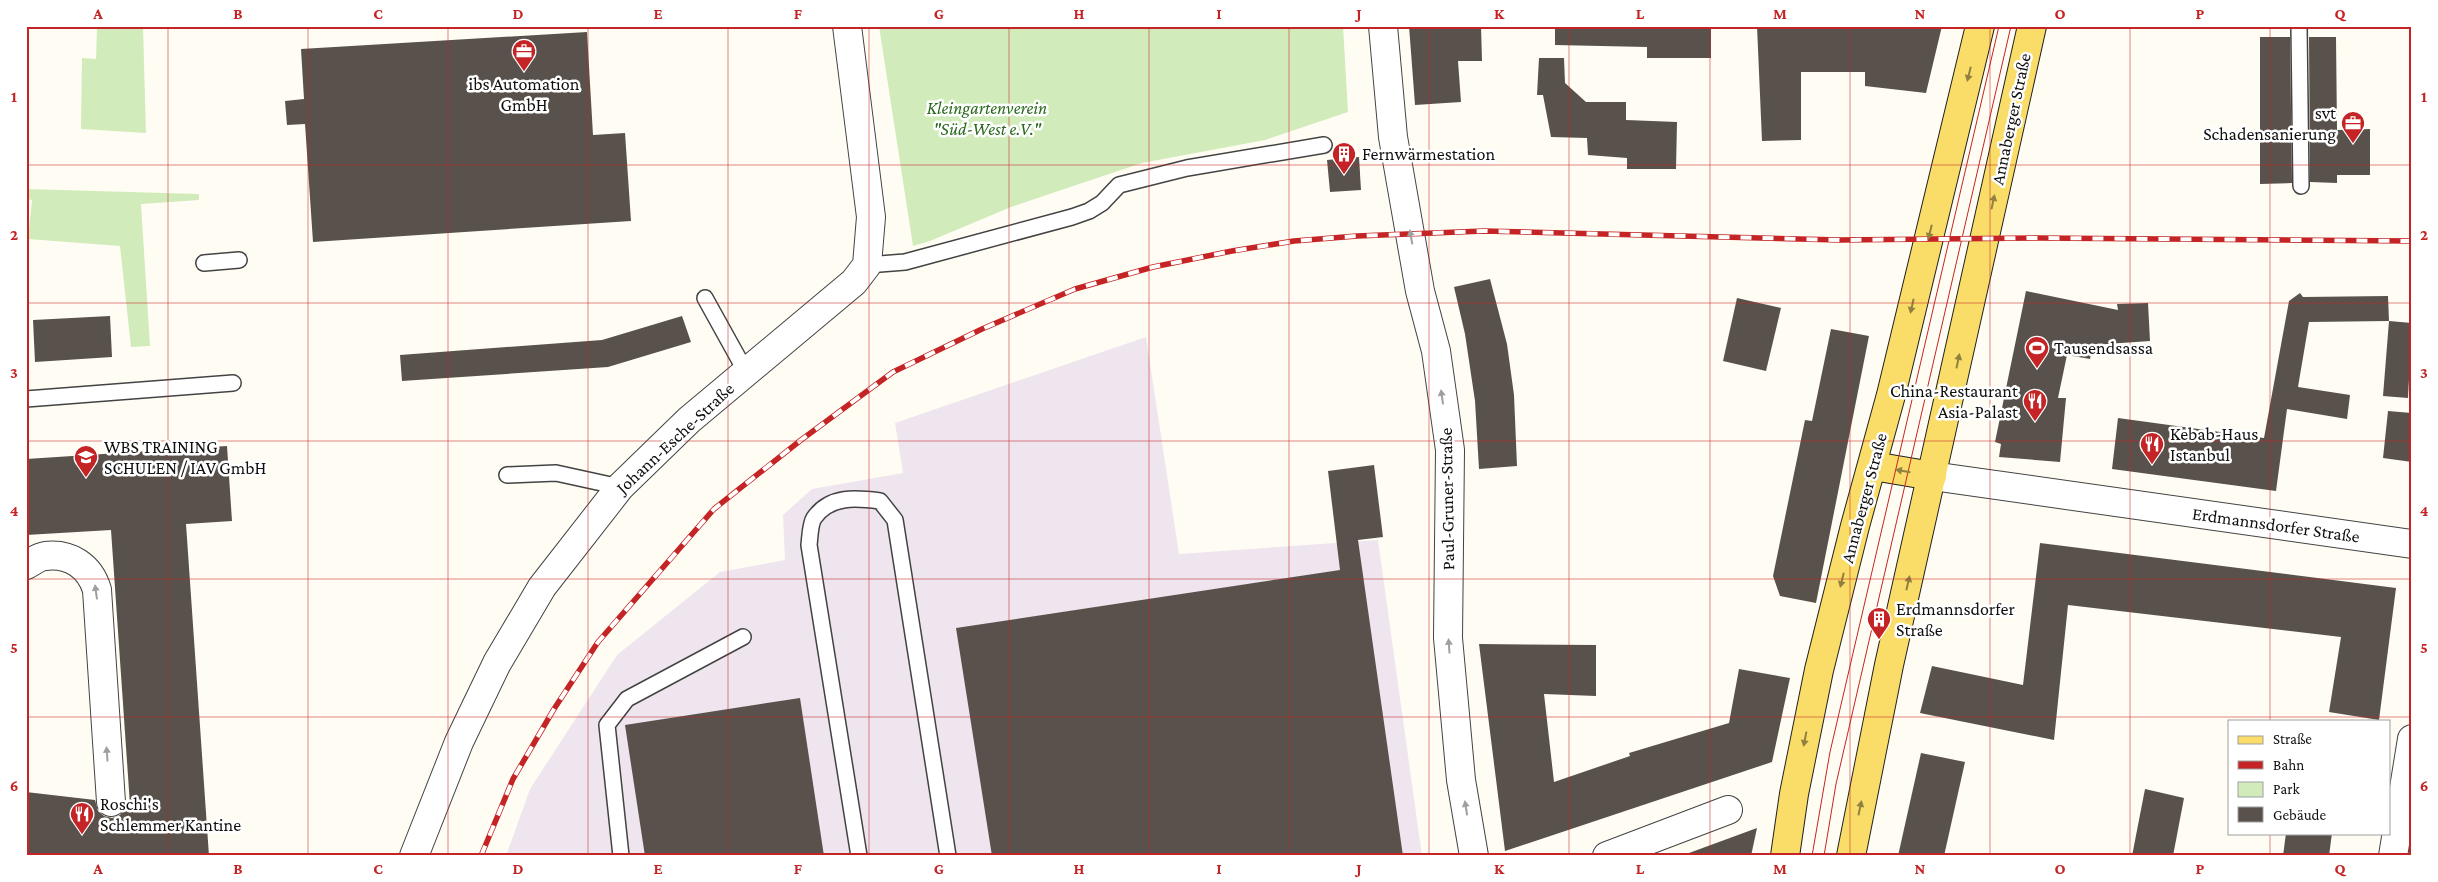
<svg xmlns="http://www.w3.org/2000/svg" width="2438" height="882" viewBox="0 0 2438 882" font-family="'Crimson Pro',serif">
  <style>
    .industrial { fill: #eee5ee }
    .green { fill: #d2ebbb }
    .building { fill: #59524c }
    .lines { fill: none; stroke-linecap: round; stroke-linejoin: round }
    .service-casing { stroke: #434343; stroke-width: 18 }
    .minor-casing { stroke: #434343; stroke-width: 30 }
    .primary-casing { stroke: #212121; stroke-width: 30 }
    .service { stroke: #fff; stroke-width: 15 }
    .minor { stroke: #fff; stroke-width: 28 }
    .primary { stroke: #fadd68; stroke-width: 28 }
    .tram { stroke: #c42425; stroke-width: 1 }
    .rail-casing { stroke: #c42425; stroke-width: 5.5 }
    .rail { stroke: #fff; stroke-width: 4; stroke-dasharray: 11; stroke-linecap: butt }
    .oneway { fill: #918140 }
    .oneway2 { fill: #9f9f9f }
    .grid { fill: none; stroke: #c42425; stroke-width: 1; stroke-opacity: 0.55 }
    .labels { text-anchor: middle; dominant-baseline: central; stroke-width: 5; stroke-linejoin: round; paint-order: stroke }
    .poi-label { font-size: 18px; fill: #101010; stroke: #fff; text-anchor: start }
    .park-label { font-size: 18px; font-style: italic; fill: #2b6a1e; stroke: #fff }
    .street-label { font-size: 18px; fill: #101010; stroke: #fff }
    .neatline { fill: none; stroke: #c42425; stroke-width: 2 }
    .grid-label { font-size: 16px; text-anchor: middle; font-weight: bold; fill: #c42425 }
  </style>
  <rect width="100%" height="100%" fill="#fffdf3"/>
  <!-- industrial -->
  <polygon class="industrial" points="1146,337 1179,554 1378,540 1422,856 506,856 530,789 617,655 720,572 785,560 783,515 812,489 903,473 895,423"/>
  <!-- green -->
  <g class="green">
    <polygon points="879,26 1343,26 1348,112 1265,140 1142,163 1011,207 930,241 913,246"/>
    <polygon points="97,28 143,28 146,133 81,129 82,58 96,59"/>
    <polygon points="26,189 199,194 199,200 141,204 150,346 131,347 120,246 28,239 32,200 26,199"/>
  </g>
  <!-- building -->
  <g class="building">
    <polygon points="1409,26 1481,26 1482,61 1458,61 1461,102 1415,105"/>
    <polygon points="1555,26 1711,26 1711,58 1647,58 1647,47 1555,45"/>
    <polygon points="1757,26 1942,26 1926,93 1865,86 1865,72 1801,72 1801,140 1762,141"/>
    <polygon points="587,32 593,135 625,133 631,221 313,242 305,124 287,125 285,101 304,99 301,49"/>
    <polygon points="2260,37 2290,37 2292,183 2260,184"/>
    <polygon points="2309,37 2336,37 2337,130 2370,129 2370,175 2337,175 2337,183 2310,182"/>
    <polygon points="1539,58 1564,58 1565,83 1586,102 1626,102 1626,120 1677,122 1676,169 1627,169 1627,158 1588,155 1587,138 1551,137 1543,95 1537,95"/>
    <polygon points="1359,157 1361,190 1330,192 1327,160"/>
    <polygon points="1490,279 1507,344 1514,395 1517,466 1479,469 1475,401 1465,334 1454,287"/>
    <polygon points="2026,291 2118,310 2117,304 2148,303 2150,341 2093,345 2090,359 2067,355 2058,398 2066,398 2060,462 1999,457 2001,444 1995,442"/>
    <polygon points="2300,293 2303,297 2388,296 2389,321 2309,322 2298,387 2350,395 2347,419 2287,409 2276,491 2112,469 2118,418 2264,438 2289,301"/>
    <polygon points="1737,298 1781,308 1766,371 1723,361"/>
    <polygon points="110,316 112,357 35,362 33,320"/>
    <polygon points="682,316 691,342 608,367 402,381 400,355 602,340"/>
    <polygon points="2389,321 2412,323 2408,398 2383,396"/>
    <polygon points="1831,329 1869,336 1816,603 1780,596 1773,576 1805,420 1812,421"/>
    <polygon points="2388,411 2412,413 2412,462 2383,458"/>
    <polygon points="227,446 232,521 186,524 209,856 26,856 26,792 95,800 98,811 104,816 112,818 120,815 126,805 130,805 111,530 26,535 26,459"/>
    <polygon points="1374,465 1383,537 1358,540 1403,856 992,856 956,628 1340,570 1328,471"/>
    <polygon points="2040,543 2396,588 2379,720 2329,712 2341,637 2068,605 2054,740 1920,713 1932,666 2023,685"/>
    <polygon points="1479,644 1596,645 1596,696 1544,694 1554,782 1630,756 1629,753 1729,723 1739,669 1790,678 1772,762 1505,851"/>
    <polygon points="800,698 824,856 645,856 625,725"/>
    <polygon points="1921,753 1965,762 1944,856 1898,856"/>
    <polygon points="2145,789 2184,798 2173,856 2132,856"/>
    <polygon points="1757,828 1751,856 1689,856 1689,853"/>
    <polygon points="2286,833 2332,833 2329,856 2283,856"/>
  </g>
  <g class="lines">
    <!-- service casing -->
    <g class="service-casing">
      <g id="service">
        <polyline points="2299,26 2301,186"/>
        <polyline points="204,263 239,260"/>
        <polyline points="867,265 905,262 1072,217 1089,211 1102,203 1119,185 1187,168 1324,145"/>
        <polyline points="705,298 746,372"/>
        <polyline points="26,399 233,383"/>
        <polyline points="507,475 556,473 620,487"/>
        <polyline points="621,856 607,725 627,699 743,637"/>
        <path d="M859,856L809,545C810,537 810,524 814,518C830,495 857,498 880,501L895,520L948,856"/>
      </g>
    </g>
    <!-- minor casing -->
    <g class="minor-casing">
      <g id="minor">
        <polyline points="1383,26 1393,137 1420,291 1436,351 1450,450 1448,638 1461,780 1474,856"/>
        <polyline points="1932,476 2412,544"/>
        <path d="M26,565C32,562 38,557 45,556C70,553 90,566 97,590L111,802"/>
        <polyline points="414,856 459,742 497,663 542,587 620,487 689,420 854,282 867,265 871,217 847,26"/>
        <polyline points="1607,856 1728,810"/>
        <polyline points="2393,856 2412,739"/>
      </g>
    </g>
    <!-- primary casing -->
    <g class="primary-casing">
      <g id="primary">
        <polyline points="1873,466 1932,476"/>
        <polyline points="1785,856 1794,794 1819,670 1855,526 1891,395 1980,26"/>
        <polyline points="1851,856 1889,665 2032,26"/>
      </g>
    </g>
    <!-- service -->
    <use href="#service" class="service"/>
    <!-- minor -->
    <use href="#minor" class="minor"/>
    <!-- primary -->
    <use href="#primary" class="primary"/>
    <!-- tram -->
    <g class="tram">
      <polyline points="1812,856 1830,752 1999,26"/>
      <polyline points="1824,856 1836,784 2011,26"/>
    </g>
    <!-- rail casing -->
    <g class="rail-casing">
      <polyline id="rail" points="481,856 513,779 554,709 598,642 714,509 801,440 893,372 982,329 1075,289 1153,267 1232,251 1294,241 1357,236 1484,231 1840,240 2038,238 2412,241"/>
    </g>
    <!-- rail -->
    <use href="#rail" class="rail"/>
  </g>
  <!-- one-way arrows -->
  <defs><path id="oneway-solid" d="M-6-.8H1V-3.2L6.5 0L1 3.2V.8H-6Z" transform="scale(1.25)"/></defs>
  <g class="oneway">
    <use href="#oneway-solid" transform="translate(1969 74) rotate(104)"/>
    <use href="#oneway-solid" transform="translate(1993 202) rotate(-78)"/>
    <use href="#oneway-solid" transform="translate(1930 232) rotate(104)"/>
    <use href="#oneway-solid" transform="translate(1912 306) rotate(103)"/>
    <use href="#oneway-solid" transform="translate(1958 361) rotate(-78)"/>
    <use href="#oneway-solid" transform="translate(1903 471) rotate(-170)"/>
    <use href="#oneway-solid" transform="translate(1842 580) rotate(104)"/>
    <use href="#oneway-solid" transform="translate(1908 583) rotate(-77)"/>
    <use href="#oneway-solid" transform="translate(1805 739) rotate(101)"/>
    <use href="#oneway-solid" transform="translate(1860 808) rotate(-78)"/>
  </g>
  <g class="oneway2">
    <use href="#oneway-solid" transform="translate(1411 237) rotate(-100)"/>
    <use href="#oneway-solid" transform="translate(1442 397) rotate(-98)"/>
    <use href="#oneway-solid" transform="translate(96 592) rotate(-98)"/>
    <use href="#oneway-solid" transform="translate(1449 646) rotate(-94)"/>
    <use href="#oneway-solid" transform="translate(107 754) rotate(-94)"/>
    <use href="#oneway-solid" transform="translate(1466 808) rotate(-99)"/>
  </g>
  <!-- grid -->
  <path class="grid" d="M168,26V856M308,26V856M448,26V856M588,26V856M728,26V856M869,26V856M1009,26V856M1149,26V856M1289,26V856M1429,26V856M1569,26V856M1710,26V856M1850,26V856M1990,26V856M2130,26V856M2270,26V721M26,165H2412M26,303H2412M26,441H2412M26,579H2412M26,717H2412M2270,833V856"/>
  <!-- icons -->
  <defs>
    <g id="office-pin" transform="scale(1.25)"><path d="M0 17L-7.5 6A9.5 9.5 0 1 1 7.5 6Z" fill="#c42425" stroke="#fff"/><path d="M-6-3h4V-5.5h4V-3h4V5H-6ZM-1-4.5V-3h2v-1.5ZM-6 0V1H6V0Z" fill="#fff"/></g>
    <g id="building-pin" transform="scale(1.25)"><path d="M0 17L-7.5 6A9.5 9.5 0 1 1 7.5 6Z" fill="#c42425" stroke="#fff"/><path d="M-4-6H4V6H1V3H-1V6H-4ZM-2.5-4.3h1.7v1.8h-1.7ZM.8-4.3h1.7v1.8H.8ZM-2.5-1h1.7V.8h-1.7ZM.8-1h1.7V.8H.8Z" fill="#fff"/></g>
    <g id="stadium-pin" transform="scale(1.25)"><path d="M0 17L-7.5 6A9.5 9.5 0 1 1 7.5 6Z" fill="#c42425" stroke="#fff"/><path d="M0-5a6.5 5 0 1 0 0 10a6.5 5 0 1 0 0-10ZM-3.5-1.8h7v3.6h-7Z" fill="#fff"/></g>
    <g id="restaurant-pin" transform="scale(1.25)"><path d="M0 17L-7.5 6A9.5 9.5 0 1 1 7.5 6Z" fill="#c42425" stroke="#fff"/><path d="M-5-6h1v4h1v-4h1v4h1v-4h1v5L-1.5 .5V6h-2V.5L-5-1ZM5-6V6H3V1.5H1.5Q1.5-4 5-6Z" fill="#fff"/></g>
    <g id="school-pin" transform="scale(1.25)"><path d="M0 17L-7.5 6A9.5 9.5 0 1 1 7.5 6Z" fill="#c42425" stroke="#fff"/><path d="M0-5L7-2L0 1L-7-2ZM-4 1L0 2.5L4 1V4Q0 6-4 4Z" fill="#fff"/></g>
  </defs>
  <g fill-rule="evenodd">
    <use href="#office-pin" x="524" y="51"/>
    <use href="#office-pin" x="2353" y="123"/>
    <use href="#building-pin" x="1344" y="154"/>
    <use href="#stadium-pin" x="2037" y="348"/>
    <use href="#restaurant-pin" x="2035" y="401"/>
    <use href="#restaurant-pin" x="2152" y="444"/>
    <use href="#school-pin" x="86" y="457"/>
    <use href="#building-pin" x="1879" y="619"/>
    <use href="#restaurant-pin" x="82" y="814"/>
  </g>
  <g class="labels">
    <!-- poi labels -->
    <g class="poi-label">
      <text x="524" y="84" text-anchor="middle">ibs Automation<tspan x="524" dy="21">GmbH</tspan></text>
      <text x="2336" y="113" text-anchor="end">svt<tspan x="2336" dy="21">Schadensanierung</tspan></text>
      <text x="1362" y="154">Fernwärmestation</text>
      <text x="2054" y="348">Tausendsassa</text>
      <text x="2018" y="391" text-anchor="end">China-Restaurant<tspan x="2018" dy="21">Asia-Palast</tspan></text>
      <text x="2170" y="434">Kebab-Haus<tspan x="2170" dy="21">Istanbul</tspan></text>
      <text x="104" y="447">WBS TRAINING<tspan x="104" dy="21">SCHULEN / IAV GmbH</tspan></text>
      <text x="1896" y="609">Erdmannsdorfer<tspan x="1896" dy="21">Straße</tspan></text>
      <text x="100" y="804">Roschi's<tspan x="100" dy="21">Schlemmer Kantine</tspan></text>
    </g>
    <!-- park labels -->
    <g class="park-label">
      <text x="987" y="108">Kleingartenverein<tspan x="987" dy="21">"Süd-West e.V."</tspan></text>
    </g>
    <!-- street labels -->
    <g class="street-label">
      <text transform="translate(2011 119) rotate(-78)">Annaberger Straße</text>
      <text transform="translate(675 438) rotate(-43)">Johann-Esche-Straße</text>
      <text transform="translate(1864 498) rotate(-75)">Annaberger Straße</text>
      <text transform="translate(1447 499) rotate(-91)">Paul-Gruner-Straße</text>
      <text transform="translate(2276 525) rotate(8)">Erdmannsdorfer Straße</text>
    </g>
  </g>
  <!-- border -->
  <rect width="2438" height="882" fill="none" stroke="#ffffff" stroke-width="55"/>
  <!-- legend -->
  <rect x="2228" y="720" width="162" height="115" fill="#ffffff" stroke="#9f9f9f"/>
  <rect x="2238" y="736" width="25" height="8" fill="#fadd68" stroke="#9f9f9f"/>
  <text x="2273" y="744" font-size="15" fill="#101010">Straße</text>
  <rect x="2238" y="761" width="25" height="8" fill="#c42425" stroke="#9f9f9f"/>
  <text x="2273" y="770" font-size="15" fill="#101010">Bahn</text>
  <rect x="2238" y="782" width="25" height="15" fill="#d2ebbb" stroke="#9f9f9f"/>
  <text x="2273" y="794" font-size="15" fill="#101010">Park</text>
  <rect x="2238" y="807" width="25" height="15" fill="#59524c" stroke="#9f9f9f"/>
  <text x="2273" y="820" font-size="15" fill="#101010">Gebäude</text>
  <rect x="28" y="28" width="2382" height="826" class="neatline"/>
  <g class="grid-label">
    <text x="98" y="19">A</text>
    <text x="238" y="19">B</text>
    <text x="378" y="19">C</text>
    <text x="518" y="19">D</text>
    <text x="658" y="19">E</text>
    <text x="798" y="19">F</text>
    <text x="939" y="19">G</text>
    <text x="1079" y="19">H</text>
    <text x="1219" y="19">I</text>
    <text x="1359" y="19">J</text>
    <text x="1499" y="19">K</text>
    <text x="1640" y="19">L</text>
    <text x="1780" y="19">M</text>
    <text x="1920" y="19">N</text>
    <text x="2060" y="19">O</text>
    <text x="2200" y="19">P</text>
    <text x="2340" y="19">Q</text>
    <text x="14" y="102">1</text>
    <text x="2424" y="102">1</text>
    <text x="14" y="240">2</text>
    <text x="2424" y="240">2</text>
    <text x="14" y="378">3</text>
    <text x="2424" y="378">3</text>
    <text x="14" y="516">4</text>
    <text x="2424" y="516">4</text>
    <text x="14" y="653">5</text>
    <text x="2424" y="653">5</text>
    <text x="14" y="791">6</text>
    <text x="2424" y="791">6</text>
    <text x="98" y="874">A</text>
    <text x="238" y="874">B</text>
    <text x="378" y="874">C</text>
    <text x="518" y="874">D</text>
    <text x="658" y="874">E</text>
    <text x="798" y="874">F</text>
    <text x="939" y="874">G</text>
    <text x="1079" y="874">H</text>
    <text x="1219" y="874">I</text>
    <text x="1359" y="874">J</text>
    <text x="1499" y="874">K</text>
    <text x="1640" y="874">L</text>
    <text x="1780" y="874">M</text>
    <text x="1920" y="874">N</text>
    <text x="2060" y="874">O</text>
    <text x="2200" y="874">P</text>
    <text x="2340" y="874">Q</text>
  </g>
</svg>
